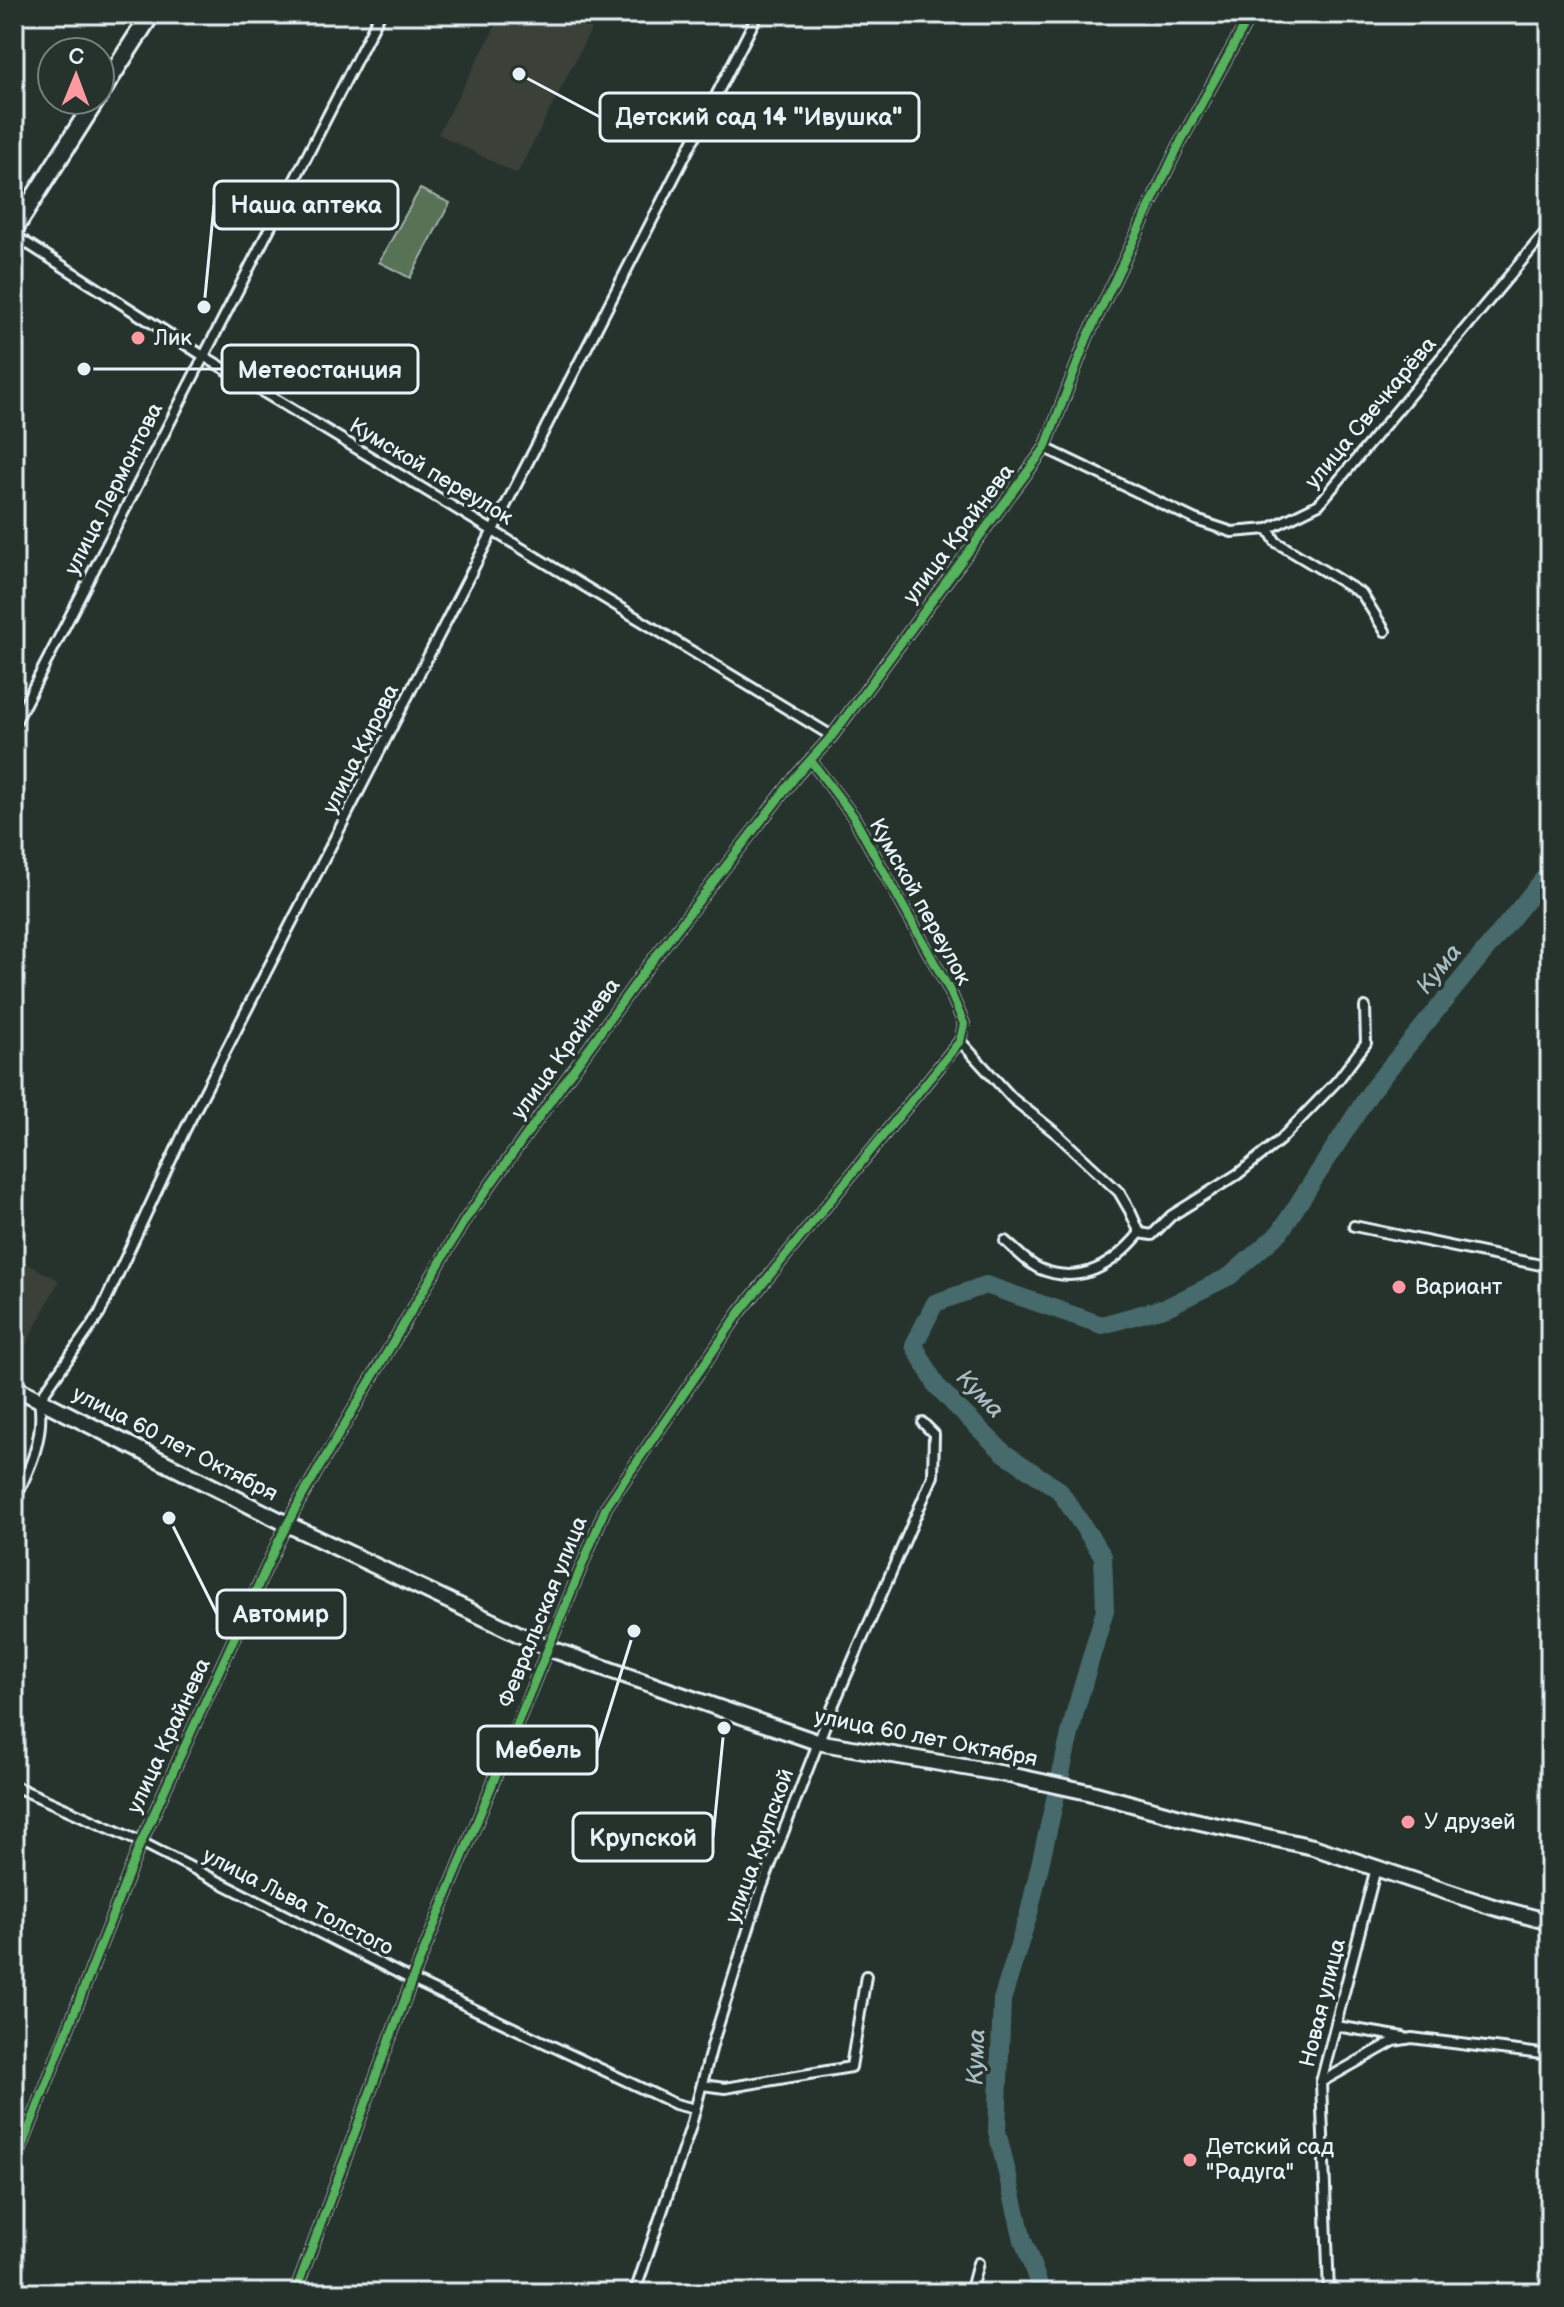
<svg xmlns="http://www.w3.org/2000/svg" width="1564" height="2307" viewBox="0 0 1564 2307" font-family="'Balsamiq Sans',sans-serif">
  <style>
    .built { fill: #3a4039 }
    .green { fill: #587257; stroke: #a0b2a8; stroke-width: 2 }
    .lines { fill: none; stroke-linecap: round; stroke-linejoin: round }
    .river { stroke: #476b6c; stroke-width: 18 }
    .street-casing { stroke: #e8f1f8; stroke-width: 14 }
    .primary-casing { stroke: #e8f1f8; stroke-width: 20 }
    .highway-casing { stroke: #e8f1f8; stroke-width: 22 }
    .street { stroke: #26332d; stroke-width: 8 }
    .primary { stroke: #26332d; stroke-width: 14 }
    .highway { stroke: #26332d; stroke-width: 16 }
    .cycleway-casing { stroke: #26332d; stroke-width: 13 }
    .cycleway { stroke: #56b35d; stroke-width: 8 }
    .poi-dot { fill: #ff9aa2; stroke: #26332d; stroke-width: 3 }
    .labels { text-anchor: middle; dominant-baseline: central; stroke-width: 7; stroke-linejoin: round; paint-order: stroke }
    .poi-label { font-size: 22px; fill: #e8f1f8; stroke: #26332d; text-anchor: start }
    .street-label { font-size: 22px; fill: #e8f1f8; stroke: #26332d }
    .water-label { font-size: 24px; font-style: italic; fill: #a8bbc0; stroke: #26332d }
    .leader { fill: none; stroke: #e8f1f8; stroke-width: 3 }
    .callout-dot { fill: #e8f1f8; stroke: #26332d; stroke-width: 3 }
    .callout { fill: #26332d; stroke: #e8f1f8; stroke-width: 3 }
    .callout-label { font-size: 24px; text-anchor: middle; font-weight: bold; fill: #e8f1f8 }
  </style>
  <rect width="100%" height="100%" fill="#26332d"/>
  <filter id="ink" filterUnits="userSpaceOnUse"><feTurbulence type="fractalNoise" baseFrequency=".0125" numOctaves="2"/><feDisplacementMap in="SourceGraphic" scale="16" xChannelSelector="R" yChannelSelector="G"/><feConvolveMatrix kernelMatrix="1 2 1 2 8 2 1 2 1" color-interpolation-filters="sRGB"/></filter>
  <g filter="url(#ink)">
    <!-- built -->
    <g class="built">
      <polygon points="502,14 599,14 517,174 438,134"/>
      <polygon points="14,1257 59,1280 26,1345 14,1339"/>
    </g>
    <!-- green -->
    <polygon class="green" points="420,189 450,203 410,278 379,262"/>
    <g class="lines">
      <!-- river -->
      <polyline class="river" points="1042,2293 1023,2240 997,2131 1002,2000 1029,1913 1075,1712 1105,1610 1103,1556 1059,1490 1003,1452 955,1405 936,1385 914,1345 935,1303 986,1285 1102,1325 1167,1307 1230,1276 1280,1232 1373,1088 1550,871"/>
      <!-- street casing -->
      <g class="street-casing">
        <g id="street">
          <polyline points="14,235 202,355 832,736"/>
          <polyline points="1045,448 1196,520 1232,532 1268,529 1319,504 1550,227"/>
          <polyline points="1268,529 1276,542 1362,594 1385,631"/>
          <polyline points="14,725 380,14"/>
          <polyline points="960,1041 1013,1099 1057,1134 1119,1192 1130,1211 1140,1233"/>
          <polyline points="1354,1226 1550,1267"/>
          <path d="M1005,1241C1016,1250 1028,1264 1040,1269C1082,1286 1114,1264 1140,1233L1152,1235L1171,1216L1238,1174L1280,1140L1338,1080L1366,1043L1365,1007"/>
          <path d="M14,1501C30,1468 45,1437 39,1400L99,1315L185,1130L758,14"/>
          <polyline points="14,1786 141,1842 412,1980 675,2104 695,2109"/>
          <polyline points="1336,2026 1403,2037"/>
          <polyline points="1321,2082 1394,2041 1412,2038 1550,2055"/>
          <polyline points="702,2085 725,2088 851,2067 866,1976"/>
          <polyline points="14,2167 141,1842 278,1542 299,1502 465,1220 645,970 796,776 832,736 1045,448 1087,338 1181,141 1251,14"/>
          <polyline points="295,2293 412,1980 606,1507 740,1312 960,1041 964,1024 949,989 853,816 811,761"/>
          <polyline points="633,2293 636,2289 690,2129 713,2042 760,1892 827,1720 933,1476 934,1434 923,1423"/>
          <polyline points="839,2293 839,2292"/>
          <polyline points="970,2293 978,2263"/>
          <polyline points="1329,2293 1321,2082 1376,1868"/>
        </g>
      </g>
      <!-- primary casing -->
      <g class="primary-casing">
        <polyline id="primary" points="14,1387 287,1524 548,1648 667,1690 817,1742 1005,1774 1088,1792 1191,1820 1313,1847 1493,1907 1550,1922"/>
      </g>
      <!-- highway casing -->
      <g class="highway-casing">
        <g id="highway">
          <polyline points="100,94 151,14"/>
          <polyline points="14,229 96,100"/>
        </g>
      </g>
      <!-- street -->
      <use href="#street" class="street"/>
      <!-- primary -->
      <use href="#primary" class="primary"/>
      <!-- highway -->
      <use href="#highway" class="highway"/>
      <!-- cycleway casing -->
      <g class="cycleway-casing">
        <g id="cycleway">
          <polyline points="14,2167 141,1842 278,1542 299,1502 465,1220 645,970 796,776 832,736 1045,448 1087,338 1181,141 1251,14"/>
          <polyline points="295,2293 412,1980 606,1507 740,1312 960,1041 964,1024 949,989 853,816 811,761"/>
        </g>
      </g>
      <!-- cycleway -->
      <use href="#cycleway" class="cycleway"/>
    </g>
  </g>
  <!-- markers -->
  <g class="poi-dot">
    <circle cx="138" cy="338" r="8"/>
    <circle cx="1399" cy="1287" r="8"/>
    <circle cx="1408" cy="1822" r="8"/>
    <circle cx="1190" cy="2160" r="8"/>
  </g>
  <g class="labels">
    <!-- poi labels -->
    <g class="poi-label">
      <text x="154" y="338">Лик</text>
      <text x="1415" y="1287">Вариант</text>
      <text x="1424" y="1822">У друзей</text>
      <text x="1206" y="2147">Детский сад<tspan x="1206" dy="25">"Радуга"</tspan></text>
    </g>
    <!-- street labels -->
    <g class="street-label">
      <text transform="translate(1371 413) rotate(-50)">улица Свечкарёва</text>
      <text transform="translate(431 472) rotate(31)">Кумской переулок</text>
      <text transform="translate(114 489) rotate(-63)">улица Лермонтова</text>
      <text transform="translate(959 534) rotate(-53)">улица Крайнева</text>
      <text transform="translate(361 749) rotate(-63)">улица Кирова</text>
      <text transform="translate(920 902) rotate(61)">Кумской переулок</text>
      <text transform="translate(566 1049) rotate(-54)">улица Крайнева</text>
      <text transform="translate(175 1444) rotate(27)">улица 60 лет Октября</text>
      <text transform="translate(543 1612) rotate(-68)">Февральская улица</text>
      <text transform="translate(169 1736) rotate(-65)">улица Крайнева</text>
      <text transform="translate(926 1738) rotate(11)">улица 60 лет Октября</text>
      <text transform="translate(760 1846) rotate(-70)">улица Крупской</text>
      <text transform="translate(298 1902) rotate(27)">улица Льва Толстого</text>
      <text transform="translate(1323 2003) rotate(-76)">Новая улица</text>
    </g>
    <!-- water labels -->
    <g class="water-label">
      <text transform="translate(1439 969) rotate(-51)">Кума</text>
      <text transform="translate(980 1394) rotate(46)">Кума</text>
      <text transform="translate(976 2057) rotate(-88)">Кума</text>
    </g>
  </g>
  <!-- callouts -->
  <path class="leader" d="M519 74L600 117M204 307L214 205M84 369L222 369M169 1518L217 1614M634 1631L597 1750M724 1728L713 1837"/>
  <g class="callout-dot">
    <circle cx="519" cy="74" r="8"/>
    <circle cx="204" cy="307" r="8"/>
    <circle cx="84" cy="369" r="8"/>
    <circle cx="169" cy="1518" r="8"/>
    <circle cx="634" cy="1631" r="8"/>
    <circle cx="724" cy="1728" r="8"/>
  </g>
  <g class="callout">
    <rect x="600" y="93" width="319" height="48" rx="8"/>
    <rect x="214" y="181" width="184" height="48" rx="8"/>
    <rect x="222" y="345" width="196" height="48" rx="8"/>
    <rect x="217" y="1590" width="128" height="48" rx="8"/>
    <rect x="478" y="1726" width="119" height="48" rx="8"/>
    <rect x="573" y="1813" width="140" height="48" rx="8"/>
  </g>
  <g class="callout-label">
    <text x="759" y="125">Детский сад 14 "Ивушка"</text>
    <text x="306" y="213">Наша аптека</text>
    <text x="320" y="378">Метеостанция</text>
    <text x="281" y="1622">Автомир</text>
    <text x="538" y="1758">Мебель</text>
    <text x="643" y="1846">Крупской</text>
  </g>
  <!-- margin -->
  <rect width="1564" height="2307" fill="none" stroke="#26332d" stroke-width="48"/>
  <rect x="24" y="24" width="1516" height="2259" fill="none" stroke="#e8f1f8" stroke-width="3" filter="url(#ink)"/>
  <!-- north arrow -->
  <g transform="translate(76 76) rotate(1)"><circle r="38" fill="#26332d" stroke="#747f7e" stroke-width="2"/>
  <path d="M0-6L14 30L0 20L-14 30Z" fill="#ff9aa2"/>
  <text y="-12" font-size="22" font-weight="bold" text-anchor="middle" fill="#e8f1f8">С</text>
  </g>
</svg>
